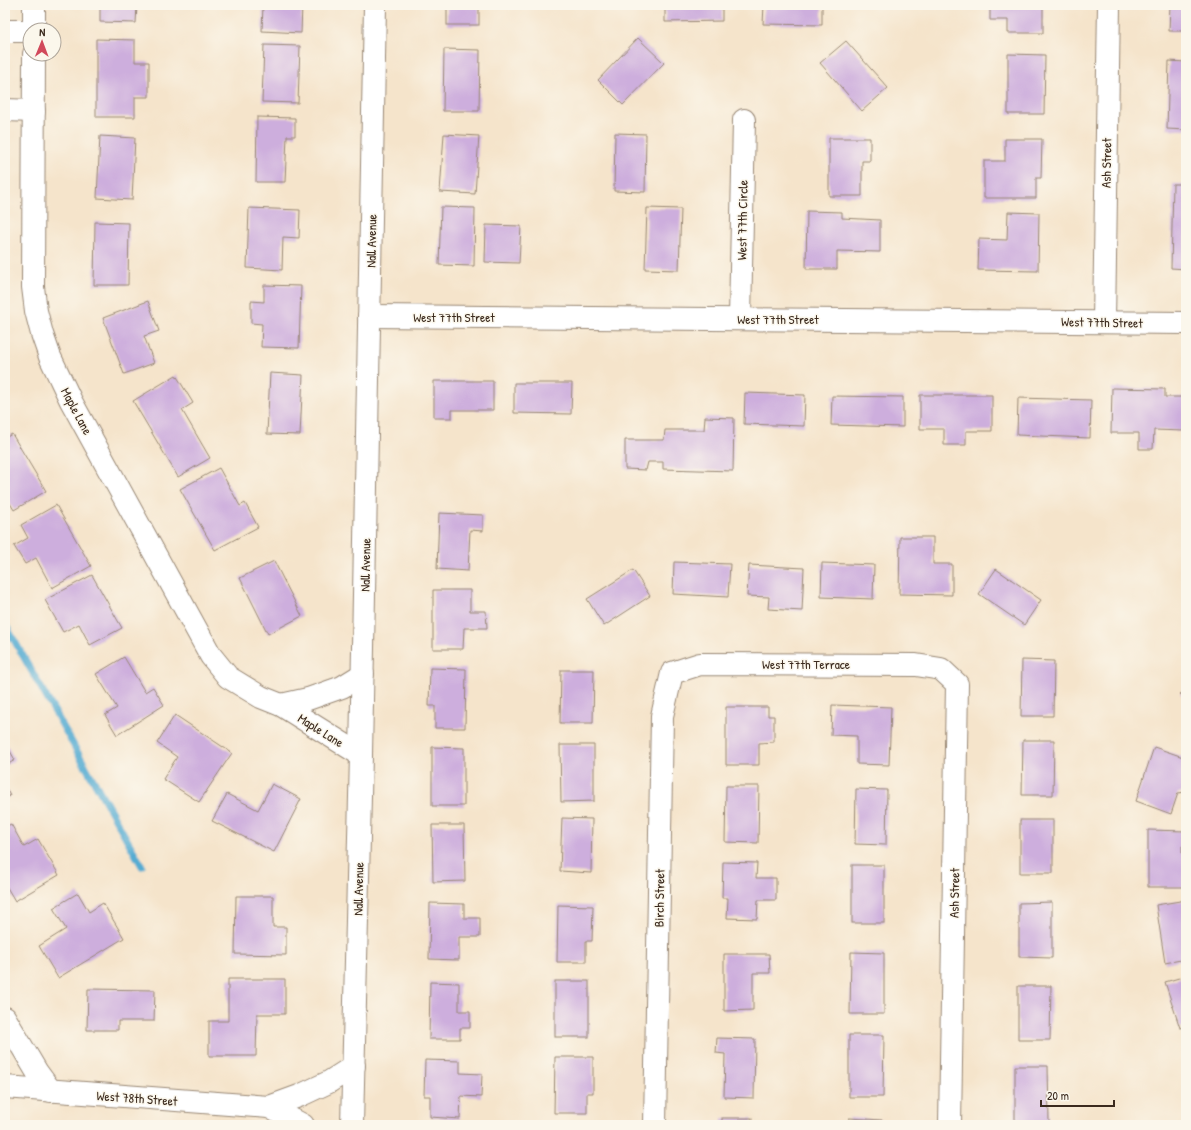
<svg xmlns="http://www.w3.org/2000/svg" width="1191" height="1130" viewBox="0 0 1191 1130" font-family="'Patrick Hand',sans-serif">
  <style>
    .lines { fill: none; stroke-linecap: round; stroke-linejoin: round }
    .stream { stroke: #55acd2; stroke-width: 7 }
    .building { fill: #cdaedd }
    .street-casing { stroke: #988774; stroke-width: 24 }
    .secondary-casing { stroke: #988774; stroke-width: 24 }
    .street { stroke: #fff; stroke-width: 22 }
    .secondary { stroke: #fff; stroke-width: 22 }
    .labels { text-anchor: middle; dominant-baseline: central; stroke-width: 3; stroke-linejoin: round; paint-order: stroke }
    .street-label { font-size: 13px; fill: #3b2a1e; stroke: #fbf7ec }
  </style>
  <rect width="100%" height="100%" fill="#fbf7ec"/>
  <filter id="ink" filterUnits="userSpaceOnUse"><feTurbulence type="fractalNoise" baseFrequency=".025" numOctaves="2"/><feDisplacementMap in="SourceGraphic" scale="8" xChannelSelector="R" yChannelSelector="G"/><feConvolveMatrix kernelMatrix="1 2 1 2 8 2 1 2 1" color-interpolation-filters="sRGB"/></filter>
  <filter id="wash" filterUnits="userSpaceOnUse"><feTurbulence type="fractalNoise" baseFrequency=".012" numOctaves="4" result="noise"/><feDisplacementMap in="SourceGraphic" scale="16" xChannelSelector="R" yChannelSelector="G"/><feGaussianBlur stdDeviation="0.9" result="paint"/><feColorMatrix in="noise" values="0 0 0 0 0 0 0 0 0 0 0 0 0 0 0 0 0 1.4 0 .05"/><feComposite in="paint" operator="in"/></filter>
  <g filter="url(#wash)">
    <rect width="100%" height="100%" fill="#f5e4cb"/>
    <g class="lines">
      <!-- stream -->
      <polyline class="stream" points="5,624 142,866"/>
    </g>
    <g id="blocks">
      <!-- building -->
      <g class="building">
        <polygon points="100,5 137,5 136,23 100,22"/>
        <polygon points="263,5 302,5 301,33 262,31"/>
        <rect x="447" y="5" width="32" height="20"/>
        <polygon points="665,5 722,5 722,21 665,22"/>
        <polygon points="764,5 822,5 822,25 763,24"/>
        <polygon points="990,5 1043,5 1043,33 1008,33 1008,20 990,20"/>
        <polygon points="1170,5 1186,5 1186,31 1169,31"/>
        <polygon points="638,38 664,63 623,105 598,80"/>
        <polygon points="96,39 135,40 135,62 149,62 149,97 135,97 135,117 96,117"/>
        <polygon points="846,41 888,88 862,111 820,63"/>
        <polygon points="264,45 300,46 298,103 262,102"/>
        <polygon points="444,49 480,50 479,111 443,111"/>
        <polygon points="1008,54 1045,55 1044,114 1008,114"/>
        <polygon points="1169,61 1186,62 1186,130 1167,129"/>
        <polygon points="257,117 295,118 295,136 287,136 285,182 256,182"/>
        <polygon points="615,133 646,134 645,192 614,191"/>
        <polygon points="444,134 479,136 475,194 440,192"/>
        <polygon points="100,136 135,138 132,200 97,198"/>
        <polygon points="829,138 870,138 870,161 862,161 862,196 829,196"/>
        <polygon points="1005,139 1042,139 1041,178 1036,178 1036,198 984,198 984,161 1005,161"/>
        <polygon points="1173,184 1186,184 1186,269 1171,268"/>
        <polygon points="441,207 475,208 474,266 439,265"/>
        <polygon points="249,208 300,210 299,238 283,237 282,270 247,268"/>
        <polygon points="647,208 681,209 679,270 645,269"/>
        <polygon points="807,211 842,212 842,218 880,220 880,252 837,251 837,269 806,269"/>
        <polygon points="1008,212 1039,213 1038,271 978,270 979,239 1007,240"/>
        <polygon points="95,222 129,223 128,285 94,285"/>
        <polygon points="486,225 521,226 519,263 485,262"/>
        <polygon points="264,285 301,286 299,348 261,347 262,324 251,323 251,301 264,302"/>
        <polygon points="148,301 159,331 144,336 154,363 124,374 103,318"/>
        <polygon points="270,373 303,375 300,435 267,434"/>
        <polygon points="176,375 193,403 182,410 210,458 178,477 133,401"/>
        <polygon points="434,381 493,381 493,410 452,410 452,418 434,418"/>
        <polygon points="514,383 572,383 571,414 514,413"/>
        <polygon points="1112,388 1165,389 1165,397 1185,397 1184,431 1154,430 1153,449 1139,449 1139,433 1111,433"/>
        <polygon points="745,393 805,395 804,426 744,424"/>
        <polygon points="920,395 992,395 992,431 966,431 966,445 944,445 944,429 920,429"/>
        <polygon points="832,396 903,397 903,427 831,425"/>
        <polygon points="1018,398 1091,400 1090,438 1017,435"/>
        <polygon points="705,417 734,418 733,471 663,469 663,462 648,462 646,470 625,469 625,440 664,440 665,430 704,430"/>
        <polygon points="12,434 46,491 14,510 5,495 5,438"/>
        <polygon points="219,468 240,506 245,503 258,527 215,550 180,489"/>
        <polygon points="56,505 91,566 52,588 36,558 25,564 14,546 28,538 21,525"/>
        <polygon points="439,513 483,515 483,531 470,530 468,571 437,569"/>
        <polygon points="900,537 933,537 933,564 952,564 952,595 899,594"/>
        <polygon points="274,561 302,616 268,634 240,578"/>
        <polygon points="674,562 730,564 728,597 673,594"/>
        <polygon points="822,563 874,565 873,599 821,597"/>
        <polygon points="749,565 804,568 802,611 768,609 769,597 747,596"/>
        <polygon points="996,569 1041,600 1024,625 979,594"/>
        <polygon points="633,570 650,596 604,626 587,599"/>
        <polygon points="92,575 122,628 90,645 79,624 63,632 45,600"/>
        <polygon points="433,590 470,590 470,611 486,611 487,628 464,628 463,649 433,649"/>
        <polygon points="124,657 145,692 153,687 164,705 117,735 105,715 117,708 96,674"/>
        <polygon points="1022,660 1054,661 1053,716 1021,716"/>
        <polygon points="430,668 466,669 465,728 435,728 435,706 429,706"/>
        <polygon points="561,670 594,670 593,723 560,723"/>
        <polygon points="1186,690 1186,698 1180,694"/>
        <polygon points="832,705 891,707 889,765 857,764 857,736 831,735"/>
        <polygon points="726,707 768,707 768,716 774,716 774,742 759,743 759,765 726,765"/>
        <polygon points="175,715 232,753 199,802 163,779 177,757 157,743"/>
        <polygon points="1023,740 1054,740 1053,795 1022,795"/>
        <polygon points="5,742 15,760 5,766"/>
        <polygon points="560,745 594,745 594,801 561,802"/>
        <polygon points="432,747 464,748 464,806 432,806"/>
        <polygon points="1154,747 1186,758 1186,792 1178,793 1171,814 1136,801"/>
        <polygon points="272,784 301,799 274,852 212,821 227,794 258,810"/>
        <polygon points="5,786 10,796 5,799"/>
        <polygon points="726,786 759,786 758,843 725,842"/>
        <polygon points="856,789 887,790 886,845 855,844"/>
        <polygon points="562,818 592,819 591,873 560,871"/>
        <rect x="1020" y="820" width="33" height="53"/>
        <polygon points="11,824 24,847 38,839 59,875 15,901 5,884 5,827"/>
        <polygon points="432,825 464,825 465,881 433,882"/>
        <polygon points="1148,830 1186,831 1186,846 1182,846 1182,853 1186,853 1186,887 1148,887"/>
        <polygon points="723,862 757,863 756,878 776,878 776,900 758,900 757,919 727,918 728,898 722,898"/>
        <rect x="852" y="865" width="32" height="58"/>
        <polygon points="78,893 89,912 103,903 124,938 58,978 39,946 66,929 53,908"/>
        <polygon points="236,896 273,896 273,927 286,927 286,955 235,954"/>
        <polygon points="1186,900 1186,959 1165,963 1156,905"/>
        <polygon points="1052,902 1052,958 1019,957 1019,903"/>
        <polygon points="430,903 464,904 464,918 480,918 480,937 459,937 459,960 429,959"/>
        <polygon points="558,905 593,906 592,941 586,941 586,962 557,962"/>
        <polygon points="851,952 884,953 884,1014 850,1014"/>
        <polygon points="724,954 769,954 770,973 753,973 753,1010 724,1011"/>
        <polygon points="1186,976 1186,1026 1180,1028 1165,982"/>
        <polygon points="228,979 285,979 285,1014 257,1014 256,1056 209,1056 209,1021 228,1021"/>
        <rect x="555" y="981" width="34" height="56"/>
        <polygon points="430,982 459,983 459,1011 470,1011 470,1028 460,1028 460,1039 429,1039"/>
        <polygon points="1018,986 1051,986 1050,1040 1018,1040"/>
        <polygon points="88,989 155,990 154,1021 118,1021 118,1030 87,1030"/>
        <polygon points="849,1035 884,1035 883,1097 849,1097"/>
        <polygon points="717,1038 755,1039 754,1098 724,1097 725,1054 716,1053"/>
        <polygon points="555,1057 593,1057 593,1093 587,1093 587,1113 554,1113"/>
        <polygon points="425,1060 460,1061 460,1073 482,1074 481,1097 461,1096 460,1119 430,1117 430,1096 424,1096"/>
        <polygon points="1015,1066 1048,1066 1049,1123 1015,1123"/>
        <rect x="722" y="1118" width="30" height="7"/>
        <polygon points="849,1118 882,1120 882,1125 849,1125"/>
      </g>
    </g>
  </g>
  <g filter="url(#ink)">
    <use href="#blocks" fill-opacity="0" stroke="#988774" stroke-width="1"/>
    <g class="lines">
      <!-- street casing -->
      <g class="street-casing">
        <g id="street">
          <polyline points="34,30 34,5"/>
          <polyline points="5,31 30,31"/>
          <polyline points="34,54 33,287 36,311 42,334 50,357 71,401 211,656 228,677 261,697 281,705 361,755"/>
          <polyline points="5,110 34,111"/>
          <polyline points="369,316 1186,323"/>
          <polyline points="740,319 744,120"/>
          <polyline points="1104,322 1109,5"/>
          <polyline points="281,705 308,699 342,687 363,674"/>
          <polyline points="5,1018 37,1072 51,1091"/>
          <polyline points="5,1087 269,1107 303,1125"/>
          <polyline points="269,1107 299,1096 329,1082 354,1066"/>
          <polyline points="655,1125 662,716 672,673 700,664 916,665 941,669 957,684 950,1125"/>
        </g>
      </g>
      <!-- secondary casing -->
      <g class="secondary-casing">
        <polyline id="secondary" points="352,1125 361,755 375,5"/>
      </g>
      <!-- street -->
      <use href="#street" class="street"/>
      <!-- secondary -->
      <use href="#secondary" class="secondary"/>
    </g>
  </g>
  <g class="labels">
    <!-- street labels -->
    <g class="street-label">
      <text transform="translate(1106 163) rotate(-89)">Ash Street</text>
      <text transform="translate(742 220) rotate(-89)">West 77th Circle</text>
      <text transform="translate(371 241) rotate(-89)">Nall Avenue</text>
      <text x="454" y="317">West 77th Street</text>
      <text x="778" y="319">West 77th Street</text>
      <text transform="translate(1102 322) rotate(1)">West 77th Street</text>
      <text transform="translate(77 411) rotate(62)">Maple Lane</text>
      <text transform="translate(365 565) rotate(-89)">Nall Avenue</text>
      <text x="806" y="664">West 77th Terrace</text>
      <text transform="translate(321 730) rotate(32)">Maple Lane</text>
      <text transform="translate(358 889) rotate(-89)">Nall Avenue</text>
      <text transform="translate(954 893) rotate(-89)">Ash Street</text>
      <text transform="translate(659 898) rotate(-89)">Birch Street</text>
      <text transform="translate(137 1098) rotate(4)">West 78th Street</text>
    </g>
  </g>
  <!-- margin -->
  <rect width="1191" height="1130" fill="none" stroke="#fbf7ec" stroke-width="20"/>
  <!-- north arrow -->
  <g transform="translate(42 42) rotate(1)"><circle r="19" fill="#fbf7ec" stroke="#aea59a"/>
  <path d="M0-3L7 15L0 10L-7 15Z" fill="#d1495b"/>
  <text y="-6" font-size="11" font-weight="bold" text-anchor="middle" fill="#3b2a1e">N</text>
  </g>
  <!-- scale -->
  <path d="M1041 1100v6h73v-6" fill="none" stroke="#3b2a1e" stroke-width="2"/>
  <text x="1047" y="1100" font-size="12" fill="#3b2a1e" stroke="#fbf7ec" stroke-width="3" paint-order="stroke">20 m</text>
</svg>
